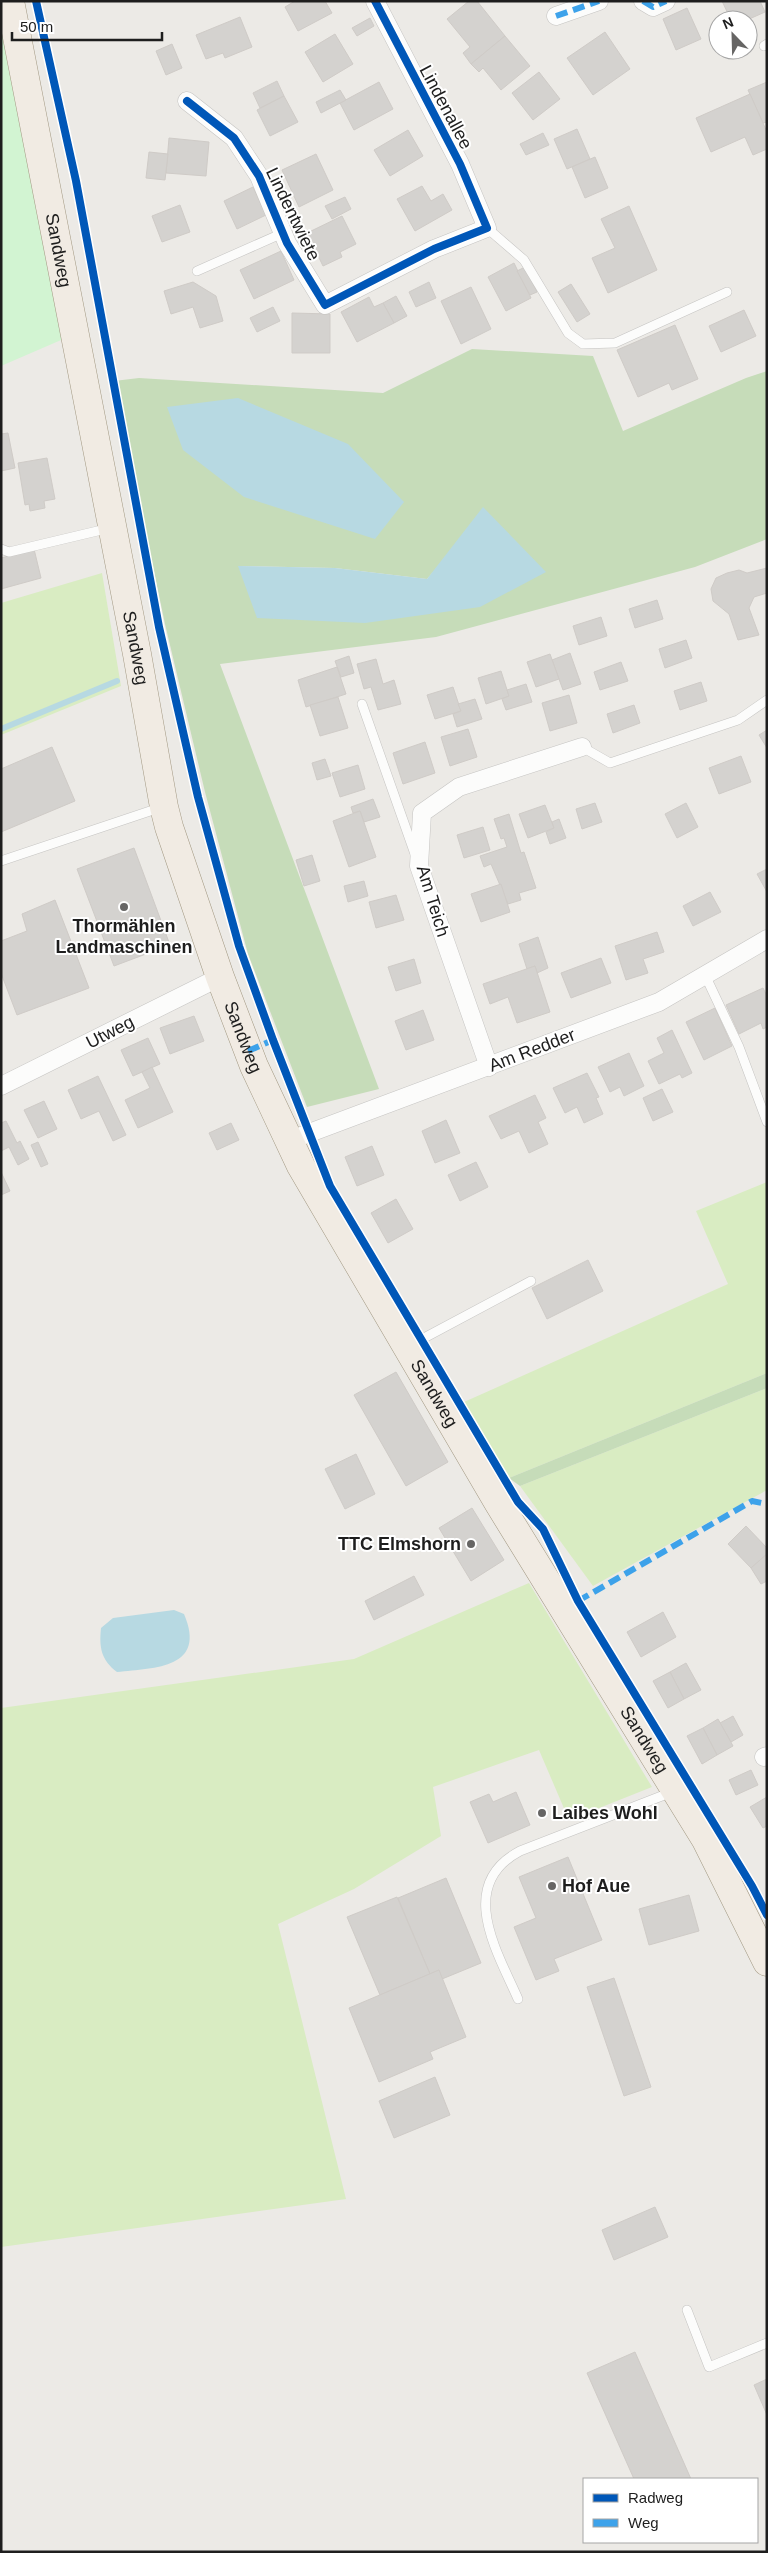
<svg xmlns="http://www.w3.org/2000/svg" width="768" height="2553" viewBox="0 0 768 2553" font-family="Helvetica,sans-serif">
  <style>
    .grass { fill: #d9ecc2 }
    .forest { fill: #c6dcb9; fill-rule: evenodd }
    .park { fill: #d2f4d2 }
    .water { fill: #b7d9e2 }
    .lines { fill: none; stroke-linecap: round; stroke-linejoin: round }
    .stream { stroke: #b7d9e2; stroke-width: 6 }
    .building { fill: #d4d2cf; stroke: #cfcbc7 }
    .service-casing { stroke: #c5c4c2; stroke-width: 10 }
    .minor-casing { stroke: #c5c4c2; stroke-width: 19 }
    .primary-casing { stroke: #a29882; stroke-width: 29 }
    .service { stroke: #fcfcfb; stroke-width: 9 }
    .minor { stroke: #fcfcfb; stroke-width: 18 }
    .primary { stroke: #f1ebe3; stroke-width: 28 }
    .quiet { stroke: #3da2ea; stroke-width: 6; stroke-dasharray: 12 6; stroke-linecap: butt }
    .cycleway-casing { stroke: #fff; stroke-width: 11 }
    .cycleway { stroke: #0057b8; stroke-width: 8 }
    .poi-dot { fill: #666564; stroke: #fff; stroke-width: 2 }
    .labels { text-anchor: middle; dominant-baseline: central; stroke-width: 4; stroke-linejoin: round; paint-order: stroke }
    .street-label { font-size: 18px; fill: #1e1e1e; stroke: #fff }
    .poi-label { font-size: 18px; font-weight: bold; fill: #1e1e1e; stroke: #fff; text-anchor: start }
  </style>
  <rect width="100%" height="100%" fill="#eceae6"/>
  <!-- grass -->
  <g class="grass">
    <polygon points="102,573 121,686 1,735 1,603"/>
    <polygon points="767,1182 767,1373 509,1478 464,1402 728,1284 696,1211"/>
    <polygon points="767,1388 767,1490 593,1586 520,1486"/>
    <polygon points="529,1583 652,1787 569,1820 539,1750 433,1787 441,1836 354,1889 278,1924 346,2199 1,2247 1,1708 354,1659"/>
  </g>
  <!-- forest -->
  <g class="forest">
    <path d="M472,349L593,356L623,431L746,378L767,371V539L695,567L436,637L220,664L379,1089L307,1107L248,954L205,792L165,624L114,381L139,378L383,393ZM455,547L480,607L238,566L335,568L427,579Z"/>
    <polygon points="767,1373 767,1388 520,1486 509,1478"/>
  </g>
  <!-- park -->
  <polygon class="park" points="15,31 75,334 1,366 1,37"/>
  <!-- water -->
  <g class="water">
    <polygon points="238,398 348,444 404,502 375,539 244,497 183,450 167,407"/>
    <polygon points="483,507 546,572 480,607 365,623 257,618 238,566 335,568 427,579"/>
    <path d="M174,1610L184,1614C207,1668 156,1668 117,1672C101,1660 99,1647 101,1628L113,1618Z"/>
  </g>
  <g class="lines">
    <!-- stream -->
    <polyline class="stream" points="1,729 117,681"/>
  </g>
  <!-- building -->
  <g class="building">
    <polygon points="295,1 325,1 332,13 298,31 285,7"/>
    <polygon points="469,1 477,1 505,36 471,64 463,53 470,47 447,19"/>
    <polygon points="722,1 760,1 765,12 747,20 731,20"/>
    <polygon points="687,8 701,39 676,50 663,19"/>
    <polygon points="240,17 252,47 225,58 223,53 206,59 196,35"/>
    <polygon points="370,18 374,26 357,36 352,28"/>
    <polygon points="605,32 630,69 593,95 567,58"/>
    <polygon points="335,34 353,64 323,82 305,52"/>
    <polygon points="505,36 530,66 501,90 483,68 479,72 471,64"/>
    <polygon points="172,44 182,68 166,75 156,51"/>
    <polygon points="539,72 560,99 533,120 512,93"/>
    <polygon points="277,81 284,96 260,108 253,93"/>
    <polygon points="379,82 393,109 354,130 340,103"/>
    <polygon points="767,82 767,122 763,123 748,90"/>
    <polygon points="340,90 346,100 321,113 316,102"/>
    <polygon points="750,94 767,132 767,149 753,155 745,137 711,152 696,118"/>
    <polygon points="284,96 298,122 270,136 257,110"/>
    <polygon points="577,129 590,159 567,169 554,139"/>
    <polygon points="408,130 423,156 390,176 374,150"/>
    <polygon points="543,133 549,145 526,155 520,144"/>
    <polygon points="169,138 209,142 206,176 166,173"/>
    <polygon points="149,152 168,154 165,180 146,178"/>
    <polygon points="316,154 333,190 299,207 282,170"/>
    <polygon points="595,157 608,188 585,198 572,167"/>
    <polygon points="422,186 431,201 443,194 452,210 415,231 397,199"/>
    <polygon points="253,187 266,215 237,229 224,201"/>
    <polygon points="345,197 351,209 332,219 325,206"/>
    <polygon points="180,205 190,232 162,242 152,216"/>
    <polygon points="629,206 657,270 608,293 592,258 615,248 601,219"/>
    <polygon points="342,216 356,244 340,252 342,257 323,266 307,233"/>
    <polygon points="281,251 294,280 254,299 240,270"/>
    <polygon points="514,263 531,298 506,311 488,277"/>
    <polygon points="525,267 537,292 530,295 517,271"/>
    <polygon points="193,282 216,296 223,321 200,328 193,307 171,314 164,291"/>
    <polygon points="429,282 436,298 416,307 409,292"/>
    <polygon points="571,284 590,314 577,322 558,292"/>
    <polygon points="471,287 491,329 461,344 441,301"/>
    <polygon points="396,296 407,316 394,323 383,303"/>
    <polygon points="369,297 374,307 383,303 394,323 357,342 341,312"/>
    <polygon points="273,307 280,321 257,332 250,318"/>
    <polygon points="744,310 756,336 721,352 709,326"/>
    <polygon points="292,313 330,314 330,353 292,353"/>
    <polygon points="675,325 698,379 672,390 669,383 638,397 617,350"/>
    <polygon points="8,433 15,468 1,471 1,434"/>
    <polygon points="47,458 55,499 44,501 45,508 30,511 29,504 25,505 18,463"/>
    <polygon points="34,549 41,578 1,589 1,558"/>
    <polygon points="767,568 767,593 754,597 749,608 759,635 738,640 729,614 713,601 711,589 716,578 727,573 739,570 747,573"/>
    <polygon points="657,600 663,619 635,628 629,609"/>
    <polygon points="601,617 607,636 579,645 573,626"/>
    <polygon points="686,640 692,658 665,668 659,649"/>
    <polygon points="570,653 581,684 563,690 552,660"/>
    <polygon points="550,654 559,679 536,687 527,662"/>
    <polygon points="349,656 354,673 341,677 335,661"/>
    <polygon points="376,659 383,684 394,680 401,704 378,710 371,687 364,689 357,664"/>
    <polygon points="621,662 628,681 600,690 594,672"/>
    <polygon points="337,667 346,694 306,707 298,680"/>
    <polygon points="501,671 509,696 486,704 478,678"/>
    <polygon points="701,682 707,701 680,710 674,691"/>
    <polygon points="526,684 532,702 506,710 502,699 509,696 507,690"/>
    <polygon points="453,687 461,711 435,719 427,695"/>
    <polygon points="569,695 577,723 550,731 542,703"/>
    <polygon points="338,697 348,728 320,736 310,705"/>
    <polygon points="475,699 482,719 457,727 453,714 461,711 458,704"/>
    <polygon points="634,705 640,723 613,733 607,714"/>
    <polygon points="468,729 477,757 450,766 441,737"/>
    <polygon points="767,730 767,748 759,735"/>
    <polygon points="425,742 435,773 403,784 393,753"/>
    <polygon points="52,747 75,801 1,832 1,769"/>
    <polygon points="741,756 751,782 719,794 709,768"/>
    <polygon points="325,759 331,776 317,780 312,763"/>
    <polygon points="358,765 365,789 340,797 332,773"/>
    <polygon points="373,799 380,817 364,822 360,811 353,813 351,807"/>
    <polygon points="595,803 602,822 582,829 576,809"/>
    <polygon points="686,803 698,827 677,838 665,814"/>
    <polygon points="545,805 554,828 528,838 519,814"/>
    <polygon points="360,811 376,857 349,867 333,821"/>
    <polygon points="509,814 521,853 524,852 536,888 519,893 521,900 508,904 491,864 484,867 480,856 507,847 504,838 501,839 494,819"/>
    <polygon points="559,819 566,838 550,844 546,832 554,828 552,822"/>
    <polygon points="483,827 490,850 464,858 457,835"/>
    <polygon points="134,848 170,945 114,966 77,869"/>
    <polygon points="312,855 320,881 304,886 296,860"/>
    <polygon points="767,869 767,892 757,874"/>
    <polygon points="364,881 368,896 348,902 344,886"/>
    <polygon points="501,884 510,912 481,922 471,894"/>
    <polygon points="710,892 721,912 693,926 683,906"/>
    <polygon points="396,895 404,920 376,928 369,902"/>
    <polygon points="55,900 89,988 17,1015 1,973 1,941 27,931 22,914"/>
    <polygon points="657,932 664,952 643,959 648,973 626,980 615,946"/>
    <polygon points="538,937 548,968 537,973 535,966 527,969 519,944"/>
    <polygon points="601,958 611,983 571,998 561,973"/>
    <polygon points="414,959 421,983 396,991 388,967"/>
    <polygon points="535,966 550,1012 517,1023 508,997 490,1004 483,984"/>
    <polygon points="763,988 767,996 767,1027 763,1029 761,1023 739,1034 726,1005"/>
    <polygon points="715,1008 732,1046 704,1060 686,1022"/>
    <polygon points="423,1010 434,1040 406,1050 395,1021"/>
    <polygon points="194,1016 204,1041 170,1054 160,1028"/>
    <polygon points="672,1030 692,1073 682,1078 680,1074 659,1084 648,1061 664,1053 657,1038"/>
    <polygon points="148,1038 160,1064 133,1076 121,1050"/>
    <polygon points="629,1053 644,1086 624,1096 620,1087 610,1092 598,1067"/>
    <polygon points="152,1067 173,1112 138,1128 125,1100 150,1088 142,1072"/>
    <polygon points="587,1073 599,1097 596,1098 603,1114 584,1123 577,1107 565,1113 553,1088"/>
    <polygon points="98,1076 126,1135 113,1141 99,1111 81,1119 68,1090"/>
    <polygon points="662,1089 673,1112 653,1121 643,1098"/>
    <polygon points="535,1095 546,1118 538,1122 548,1144 529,1153 519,1131 501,1139 489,1116"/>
    <polygon points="44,1101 57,1129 38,1138 24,1110"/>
    <polygon points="446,1120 460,1153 435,1163 422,1131"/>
    <polygon points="6,1121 17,1143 20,1141 29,1159 18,1165 9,1147 1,1151 1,1123"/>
    <polygon points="231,1123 239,1140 217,1150 209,1133"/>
    <polygon points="38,1142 48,1164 41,1167 31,1145"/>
    <polygon points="372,1146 384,1175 357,1186 345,1157"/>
    <polygon points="476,1162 488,1187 460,1201 448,1175"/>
    <polygon points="1,1172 10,1191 1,1195"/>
    <polygon points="396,1199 413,1229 388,1243 371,1213"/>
    <polygon points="588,1260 603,1291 547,1319 532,1288"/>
    <polygon points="396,1372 448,1462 406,1486 354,1395"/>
    <polygon points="356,1454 375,1494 345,1509 325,1469"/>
    <polygon points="472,1508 504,1560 471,1581 439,1528"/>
    <polygon points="746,1526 767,1548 767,1554 751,1568 728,1544"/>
    <polygon points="767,1554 767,1581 761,1584 751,1568"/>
    <polygon points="414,1576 424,1595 374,1620 365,1601"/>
    <polygon points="663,1612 676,1637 641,1657 627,1632"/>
    <polygon points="686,1663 701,1690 684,1699 670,1672"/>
    <polygon points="670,1672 684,1699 668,1708 653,1681"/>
    <polygon points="733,1716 743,1735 731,1742 720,1723"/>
    <polygon points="718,1719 733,1746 717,1755 703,1728"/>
    <polygon points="703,1728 717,1755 702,1764 687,1736"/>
    <polygon points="751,1770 758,1785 736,1795 729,1780"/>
    <polygon points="516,1792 530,1825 488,1843 470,1802 489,1794 493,1802"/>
    <polygon points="767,1797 767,1826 763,1828 750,1807"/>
    <polygon points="568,1857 602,1940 554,1959 559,1971 536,1980 514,1927 536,1918 519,1877"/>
    <polygon points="446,1878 481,1963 442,1979 439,1970 430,1974 398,1898"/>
    <polygon points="689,1895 699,1931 649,1945 639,1909"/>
    <polygon points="397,1897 430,1974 380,1995 347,1917"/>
    <polygon points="439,1970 466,2037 430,2052 433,2059 379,2082 349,2008"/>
    <polygon points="614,1978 651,2087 624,2096 587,1987"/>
    <polygon points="435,2077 450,2115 394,2138 379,2101"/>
    <polygon points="655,2207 668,2237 614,2260 602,2230"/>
    <polygon points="635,2352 691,2479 634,2479 587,2373"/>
    <polygon points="767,2379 767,2415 754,2385"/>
  </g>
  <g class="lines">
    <!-- service casing -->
    <g class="service-casing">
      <g id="service">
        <polyline points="764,46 767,44"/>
        <polyline points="487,228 524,260 568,333 583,344 615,343 727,292"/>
        <polyline points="197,271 283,233"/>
        <polyline points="1,549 9,552 110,528"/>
        <polyline points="362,704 415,854"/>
        <polyline points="582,747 610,763 738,720 767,700"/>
        <polyline points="1,861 162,807"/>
        <polyline points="705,975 739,1047 767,1122"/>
        <polyline points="409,1346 531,1281"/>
        <path d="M518,1999C497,1951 456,1885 520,1851L672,1792"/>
        <polyline points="687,2310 709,2367 767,2343"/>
      </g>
    </g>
    <!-- minor casing -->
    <g class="minor-casing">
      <g id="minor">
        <polyline points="643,1 653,7 666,1"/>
        <polyline points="556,16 599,1"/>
        <polyline points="187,101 234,138 259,176 287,243 325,305 434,249 487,228 460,164 375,1"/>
        <polyline points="489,1067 419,866 422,813 459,787 582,747"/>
        <polyline points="1,1086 220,977"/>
        <polyline points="288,1141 659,1002 767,939"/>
        <polyline points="764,1757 767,1756"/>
      </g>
    </g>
    <!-- primary casing -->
    <g class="primary-casing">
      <g id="primary">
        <path id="s1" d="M10,1L137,654L164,807L169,827L220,977L254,1066L301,1166L499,1504L706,1840L767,1962"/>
      </g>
    </g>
    <!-- service -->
    <use href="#service" class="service"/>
    <!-- minor -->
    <use href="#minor" class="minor"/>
    <!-- primary -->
    <use href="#primary" class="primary"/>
    <!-- quiet -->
    <g class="quiet">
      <polyline points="643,1 653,7 666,1"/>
      <polyline points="556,16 599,1"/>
      <polyline points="248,1051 273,1040"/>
      <polyline points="578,1601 752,1501 767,1504"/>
    </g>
    <!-- cycleway casing -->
    <g class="cycleway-casing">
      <g id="cycleway">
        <polyline points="36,1 76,181 159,627 198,797 239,946 273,1040 330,1186 518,1502 543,1529 578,1601 752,1886 767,1915"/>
        <polyline points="187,101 234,138 259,176 287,243 325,305 434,249 487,228 460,164 375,1"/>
      </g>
    </g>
    <!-- cycleway -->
    <use href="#cycleway" class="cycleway"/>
  </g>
  <!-- markers -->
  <g class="poi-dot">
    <circle cx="124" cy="907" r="5"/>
    <circle cx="471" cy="1544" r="5"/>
    <circle cx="542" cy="1813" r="5"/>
    <circle cx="552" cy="1886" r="5"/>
  </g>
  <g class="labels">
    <!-- street labels -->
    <g class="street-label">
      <text transform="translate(446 107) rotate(62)">Lindenallee</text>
      <text transform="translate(293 214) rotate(64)">Lindentwiete</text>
      <text stroke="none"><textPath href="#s1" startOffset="254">Sandweg</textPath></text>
      <text stroke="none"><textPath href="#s1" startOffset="659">Sandweg</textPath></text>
      <text transform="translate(433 901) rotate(73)">Am Teich</text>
      <text transform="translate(110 1032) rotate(-27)">Utweg</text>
      <text stroke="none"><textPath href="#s1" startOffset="1064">Sandweg</textPath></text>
      <text transform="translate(532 1050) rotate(-21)">Am Redder</text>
      <text stroke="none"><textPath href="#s1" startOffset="1469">Sandweg</textPath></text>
      <text stroke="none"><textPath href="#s1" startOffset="1874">Sandweg</textPath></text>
    </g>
    <!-- poi labels -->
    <g class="poi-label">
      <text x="124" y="926" text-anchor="middle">Thormählen<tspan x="124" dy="21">Landmaschinen</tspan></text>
      <text x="461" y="1544" text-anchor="end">TTC Elmshorn</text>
      <text x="552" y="1813">Laibes Wohl</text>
      <text x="562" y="1886">Hof Aue</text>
    </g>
  </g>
  <!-- border -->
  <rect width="768" height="2553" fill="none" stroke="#1e1e1e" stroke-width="5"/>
  <!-- legend -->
  <rect x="583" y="2478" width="175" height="65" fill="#ffffff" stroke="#a5a5a5"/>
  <rect x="593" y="2494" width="25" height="8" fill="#0057b8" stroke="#a5a5a5"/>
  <text x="628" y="2503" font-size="15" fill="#1e1e1e">Radweg</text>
  <rect x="593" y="2519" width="25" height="8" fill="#3da2ea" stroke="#a5a5a5"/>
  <text x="628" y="2528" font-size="15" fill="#1e1e1e">Weg</text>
  <!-- north arrow -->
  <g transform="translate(733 35) rotate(337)"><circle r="24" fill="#ffffff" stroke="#a5a5a5"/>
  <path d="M0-4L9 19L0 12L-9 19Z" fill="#666564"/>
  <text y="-8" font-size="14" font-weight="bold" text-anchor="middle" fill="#1e1e1e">N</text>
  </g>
  <!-- scale -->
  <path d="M12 32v8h150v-8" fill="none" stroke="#1e1e1e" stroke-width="2.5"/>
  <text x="20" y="32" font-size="15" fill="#1e1e1e" stroke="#ffffff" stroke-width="4" paint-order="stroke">50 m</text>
</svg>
